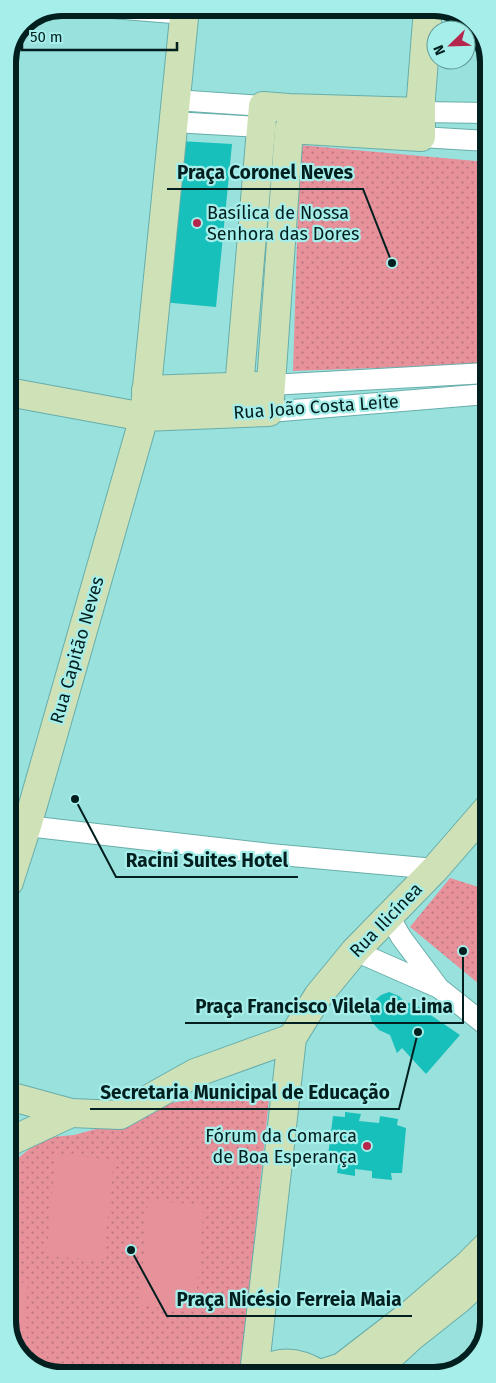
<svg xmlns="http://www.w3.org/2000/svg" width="496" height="1383" viewBox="0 0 496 1383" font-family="'Fira Sans',sans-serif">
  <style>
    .grass { fill: url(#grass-dots) }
    .pitch { fill: #e7919b }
    .building { fill: #17c0bb }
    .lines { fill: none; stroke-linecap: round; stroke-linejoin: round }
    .street-casing { stroke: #67aeab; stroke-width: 22 }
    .secondary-casing { stroke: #67aeab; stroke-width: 30 }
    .street { stroke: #fff; stroke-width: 20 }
    .secondary { stroke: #cfe1b6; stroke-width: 28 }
    .poi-dot { fill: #b6254b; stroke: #a6eeea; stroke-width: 2 }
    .labels { text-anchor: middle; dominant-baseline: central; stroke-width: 4.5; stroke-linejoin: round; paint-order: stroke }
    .poi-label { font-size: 18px; fill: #011f1e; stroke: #a6eeea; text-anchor: start }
    .street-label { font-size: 18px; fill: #011f1e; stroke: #a6eeea }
    .rim { fill: none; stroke: #011f1e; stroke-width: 6 }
    .leader { fill: none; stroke: #011f1e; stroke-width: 2 }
    .callout-dot { fill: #011f1e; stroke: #a6eeea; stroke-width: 2 }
    .callout-label { font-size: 19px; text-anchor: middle; font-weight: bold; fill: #011f1e; stroke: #a6eeea; stroke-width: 4.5; stroke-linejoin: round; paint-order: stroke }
  </style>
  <defs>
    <pattern id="grass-dots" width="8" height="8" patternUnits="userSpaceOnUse" patternTransform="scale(1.25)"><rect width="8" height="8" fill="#e7919b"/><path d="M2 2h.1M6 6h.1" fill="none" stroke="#b9767e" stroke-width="1.8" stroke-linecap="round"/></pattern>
  </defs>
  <rect width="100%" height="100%" fill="#99e1dd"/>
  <!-- grass -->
  <g class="grass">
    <polygon points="300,145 487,162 487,364 293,371"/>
    <polygon points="450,878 488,890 488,974 479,984 410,927"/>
    <polygon points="218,1094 269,1099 240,1375 59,1375 26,1362 9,1335 9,1165 32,1147 52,1137 74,1135 96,1129 132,1118 167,1104"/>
  </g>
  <!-- pitch -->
  <g class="pitch">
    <polygon points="56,1154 114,1160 103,1260 46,1256"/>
    <polygon points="148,1200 204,1205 195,1312 140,1305"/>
    <polygon points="9,1281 28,1283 21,1353 9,1335"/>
  </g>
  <!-- building -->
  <g class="building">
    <polygon points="179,141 232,144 216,307 162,302"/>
    <polygon points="389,992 399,996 406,1003 413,1003 460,1035 426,1074 402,1048 397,1053 390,1035 379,1030 372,1022 369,1012 373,1002 381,995"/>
    <polygon points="345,1112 361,1114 359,1121 379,1123 380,1116 398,1119 397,1125 406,1128 402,1173 391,1173 392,1180 372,1178 372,1171 355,1169 355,1176 337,1173 338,1165 327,1164 333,1116 345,1117"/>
  </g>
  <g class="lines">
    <!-- street casing -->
    <g class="street-casing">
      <g id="street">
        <polyline points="112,8 185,14"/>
        <polyline points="175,100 263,106"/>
        <polyline points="421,112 487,113"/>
        <polyline points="173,122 261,127"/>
        <polyline points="421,137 487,141"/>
        <polyline points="270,385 487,373"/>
        <polyline points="269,412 487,394"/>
        <polyline points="27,826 270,854 435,869"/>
        <polyline points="389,916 401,937 439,988 488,1027"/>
        <polyline points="355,951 437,987"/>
      </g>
    </g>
    <!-- secondary casing -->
    <g class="secondary-casing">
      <g id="secondary">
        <polyline points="146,390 257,386"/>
        <polyline points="8,392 144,417 269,412 289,129 421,137 421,98 428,8"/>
        <polyline points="239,413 239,388 263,106 289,108 421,112"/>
        <polyline points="9,882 27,826 144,417 185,8"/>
        <polyline points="9,1096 71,1113 120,1115 195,1073 292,1038"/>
        <polyline points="9,1142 71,1113"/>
        <polyline points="254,1374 292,1038 318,996 355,951 435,869 488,808"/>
        <path d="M255,1374C279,1360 295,1360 319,1374"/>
        <polyline points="320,1374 342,1367 412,1313 469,1264 488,1245"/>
        <polyline points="371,1374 411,1337 459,1299 488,1272"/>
      </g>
    </g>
    <!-- street -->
    <use href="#street" class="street"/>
    <!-- secondary -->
    <use href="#secondary" class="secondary"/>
  </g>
  <!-- markers -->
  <g class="poi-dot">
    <circle cx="197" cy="223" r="5"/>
    <circle cx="367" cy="1146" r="5"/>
  </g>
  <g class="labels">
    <!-- poi labels -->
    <g class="poi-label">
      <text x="207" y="213">Basílica de Nossa<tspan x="207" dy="21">Senhora das Dores</tspan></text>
      <text x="357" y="1136" text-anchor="end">Fórum da Comarca<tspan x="357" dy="21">de Boa Esperança</tspan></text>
    </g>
    <!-- street labels -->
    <g class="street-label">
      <text transform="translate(316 407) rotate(-4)">Rua João Costa Leite</text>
      <text transform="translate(77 650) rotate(-74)">Rua Capitão Neves</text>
      <text transform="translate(386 920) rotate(-46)">Rua Ilicínea</text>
    </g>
  </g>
  <!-- crop -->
  <path d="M0 0H496V1383H0ZM62 16H434A46 46 0 0 1 480 62V1321A46 46 0 0 1 434 1367H62A46 46 0 0 1 16 1321V62A46 46 0 0 1 62 16Z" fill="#a6eeea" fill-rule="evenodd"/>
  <path class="rim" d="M62 16H434A46 46 0 0 1 480 62V1321A46 46 0 0 1 434 1367H62A46 46 0 0 1 16 1321V62A46 46 0 0 1 62 16Z"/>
  <!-- callouts -->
  <path class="leader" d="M392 263L363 189H167M75 799L116 877H298M463 951L463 1023H185M418 1032L399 1109H90M131 1250L167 1316H412"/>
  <g class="callout-dot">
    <circle cx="392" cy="263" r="5"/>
    <circle cx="75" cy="799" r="5"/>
    <circle cx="463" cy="951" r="5"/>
    <circle cx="418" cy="1032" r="5"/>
    <circle cx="131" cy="1250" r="5"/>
  </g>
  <g class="callout-label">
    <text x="265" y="179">Praça Coronel Neves</text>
    <text x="207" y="867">Racini Suites Hotel</text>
    <text x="324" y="1013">Praça Francisco Vilela de Lima</text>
    <text x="245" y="1099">Secretaria Municipal de Educação</text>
    <text x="289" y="1306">Praça Nicésio Ferreia Maia</text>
  </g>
  <!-- north arrow -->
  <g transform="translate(451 45) rotate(247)"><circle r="24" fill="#a6eeea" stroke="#649b98"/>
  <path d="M0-4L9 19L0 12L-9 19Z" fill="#b6254b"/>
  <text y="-8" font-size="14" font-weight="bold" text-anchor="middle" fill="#011f1e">N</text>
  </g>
  <!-- scale -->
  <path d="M22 42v8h155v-8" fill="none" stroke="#011f1e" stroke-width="2.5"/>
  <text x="30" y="42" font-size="15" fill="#011f1e" stroke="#a6eeea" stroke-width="4" paint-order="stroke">50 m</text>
</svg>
